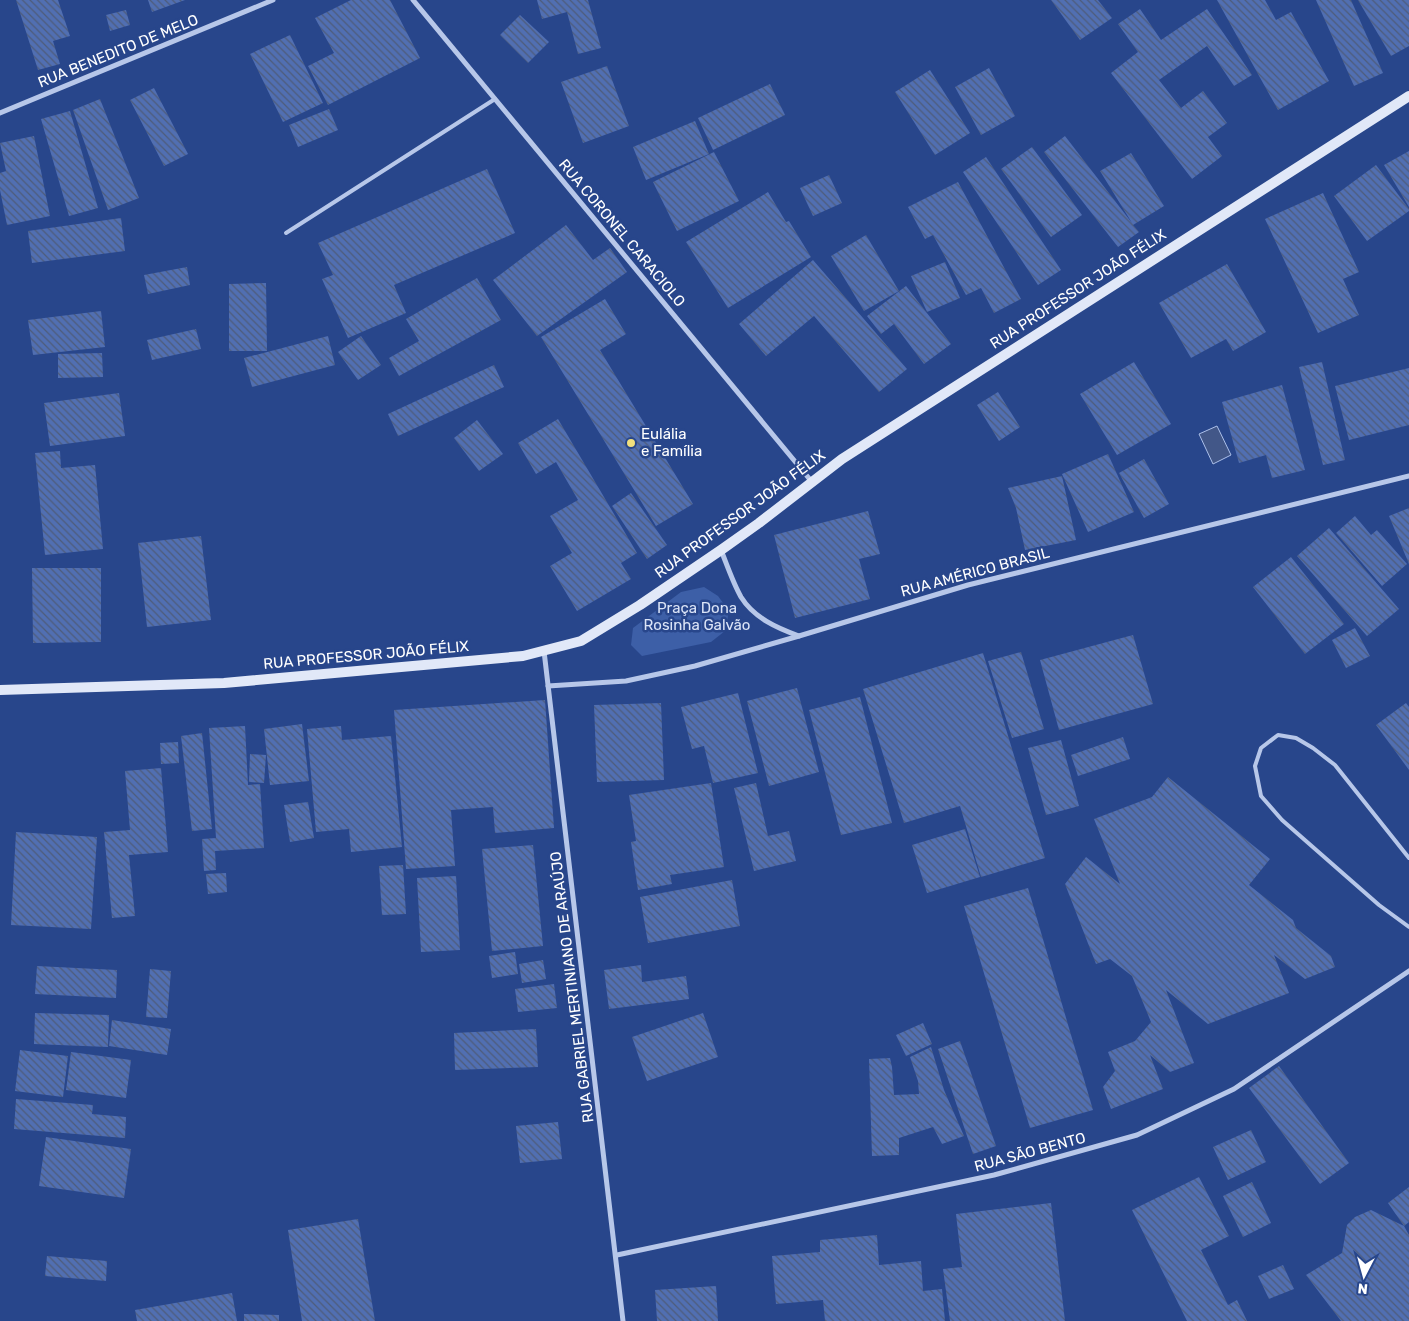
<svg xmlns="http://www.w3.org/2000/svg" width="1409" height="1321" viewBox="0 0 1409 1321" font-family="Rubik,sans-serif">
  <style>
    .green { fill: #3d5fa7 }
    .water { fill: #425788; stroke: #acc0ea }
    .building { fill: url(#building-back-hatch) }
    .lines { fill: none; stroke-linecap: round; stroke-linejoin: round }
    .lane { stroke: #b7c7e9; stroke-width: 4 }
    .street { stroke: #b7c7e9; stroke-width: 5 }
    .secondary { stroke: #e1e8f8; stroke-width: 10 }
    .poi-dot { fill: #f1df7d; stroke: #28468b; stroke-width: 2 }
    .labels { text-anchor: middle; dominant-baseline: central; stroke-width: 5; stroke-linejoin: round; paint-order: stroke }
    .street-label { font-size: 15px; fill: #fff; stroke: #28468b }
    .poi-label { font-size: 15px; fill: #fff; stroke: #28468b; text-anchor: start }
    .park-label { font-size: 15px; fill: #dbe4f7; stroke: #28468b }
  </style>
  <defs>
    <pattern id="building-back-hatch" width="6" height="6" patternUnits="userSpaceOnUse" patternTransform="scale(1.25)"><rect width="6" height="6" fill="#516fb2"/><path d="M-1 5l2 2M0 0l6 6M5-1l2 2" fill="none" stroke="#4e5c7a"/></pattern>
  </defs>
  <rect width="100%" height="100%" fill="#28468b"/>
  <!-- green -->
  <polygon class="green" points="704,587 718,596 729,611 725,631 711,642 642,656 631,645 633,628 681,592"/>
  <!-- water -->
  <polygon class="water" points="1217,426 1231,455 1213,464 1199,434"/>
  <!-- building -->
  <g class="building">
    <polygon points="16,0 58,0 70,36 53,41 60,64 38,70"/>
    <polygon points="148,0 185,0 152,12"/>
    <polygon points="351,0 390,0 420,58 328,105 308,66 334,53 315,18"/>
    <polygon points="537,0 588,0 601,48 578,54 567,12 542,19"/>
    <polygon points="1051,0 1098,0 1112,18 1080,40"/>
    <polygon points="1217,0 1265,0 1276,20 1291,12 1329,81 1278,110"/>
    <polygon points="1316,0 1351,0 1383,73 1354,86"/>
    <polygon points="1358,0 1409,0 1409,46 1391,56"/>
    <polygon points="1140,9 1161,40 1207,9 1252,75 1234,86 1207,46 1159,80 1181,108 1203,91 1227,123 1208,137 1222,156 1192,179 1111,73 1138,52 1118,24"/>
    <polygon points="126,10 130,25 110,31 106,15"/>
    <polygon points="520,15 549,42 528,63 500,35"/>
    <polygon points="290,35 323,103 283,122 250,54"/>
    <polygon points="607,66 629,126 583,143 561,82"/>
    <polygon points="989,68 1015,116 981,135 955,87"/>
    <polygon points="930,70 970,133 935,155 895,92"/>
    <polygon points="770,84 785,115 713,150 698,118"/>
    <polygon points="154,88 188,154 164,166 130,100"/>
    <polygon points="100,99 139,198 108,210 73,110"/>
    <polygon points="329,109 338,130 298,147 289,125"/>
    <polygon points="70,111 98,208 69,216 41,119"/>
    <polygon points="695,121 709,154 646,180 633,147"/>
    <polygon points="34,136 50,216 7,225 0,190 0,173 6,171 0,143"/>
    <polygon points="1065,136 1132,223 1100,171 1131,153 1164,206 1133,225 1139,232 1118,247 1044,152"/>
    <polygon points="1032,147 1082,215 1051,237 1001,169"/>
    <polygon points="1409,151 1409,207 1384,165"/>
    <polygon points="714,152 739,201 677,231 653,182"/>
    <polygon points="986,157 1061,270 1038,285 963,172"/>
    <polygon points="1376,165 1409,209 1409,211 1367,241 1334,196"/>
    <polygon points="487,169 515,233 394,285 406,313 348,338 322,279 333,275 318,243"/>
    <polygon points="829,175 842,203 813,216 800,188"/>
    <polygon points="958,182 1021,299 994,313 981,288 966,295 933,235 925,239 908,207"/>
    <polygon points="768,192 786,222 789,221 811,257 728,308 686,242"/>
    <polygon points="1323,193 1359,272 1343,279 1359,315 1318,333 1265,219"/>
    <polygon points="121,218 125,251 32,263 28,231"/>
    <polygon points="566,225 593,260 610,248 627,272 537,336 493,280"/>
    <polygon points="866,235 899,291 864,311 831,256"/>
    <polygon points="813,260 907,369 879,392 814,316 766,356 739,324"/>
    <polygon points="945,262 960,298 927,312 911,276"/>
    <polygon points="1227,264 1266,332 1233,351 1226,339 1191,358 1159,303"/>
    <polygon points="187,267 190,285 148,294 144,275"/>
    <polygon points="477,278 501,320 399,376 389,358 419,341 406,319"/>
    <polygon points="266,283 267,351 229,351 229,284"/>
    <polygon points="906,286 951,344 924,364 894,324 881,334 867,316"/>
    <polygon points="605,299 626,334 600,350 693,504 656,526 541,337"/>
    <polygon points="101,311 105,347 33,355 28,320"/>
    <polygon points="196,329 201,349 152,360 147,340"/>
    <polygon points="328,336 335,365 252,387 244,358"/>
    <polygon points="361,336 381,365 358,380 338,352"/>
    <polygon points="102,353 103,377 58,378 58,354"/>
    <polygon points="1134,362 1171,424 1117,455 1080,394"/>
    <polygon points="1322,362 1345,460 1323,465 1299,367"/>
    <polygon points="494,365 504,387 398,436 388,414"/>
    <polygon points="1409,368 1409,425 1349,440 1335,386"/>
    <polygon points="1282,385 1305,470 1272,478 1266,455 1239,463 1222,402"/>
    <polygon points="998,392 1020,427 999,441 977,405"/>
    <polygon points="119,393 125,436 50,446 44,403"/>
    <polygon points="558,419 637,553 621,563 631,579 577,611 550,566 572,553 550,516 578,500 556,462 536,474 518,443"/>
    <polygon points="477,420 503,454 479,471 454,438"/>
    <polygon points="60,451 61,468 95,465 103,549 45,555 35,453"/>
    <polygon points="1108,454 1134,512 1088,532 1062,474"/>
    <polygon points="1144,459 1169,504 1144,518 1119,473"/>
    <polygon points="1062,476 1076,540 1025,550 1016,508 1008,488"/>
    <polygon points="631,493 667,545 647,559 612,506"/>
    <polygon points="1409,508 1409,564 1389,516"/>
    <polygon points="868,511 880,554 859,559 870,599 795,618 774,535"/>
    <polygon points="1355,516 1371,535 1377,530 1407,564 1382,586 1336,533"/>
    <polygon points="1329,528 1399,609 1367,636 1297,556"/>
    <polygon points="201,536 211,620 147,627 138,543"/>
    <polygon points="1291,557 1344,624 1305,654 1253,587"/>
    <polygon points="32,568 101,568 101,642 33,643"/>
    <polygon points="1355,628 1370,656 1346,668 1332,640"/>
    <polygon points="1133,635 1153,704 1059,730 1040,660"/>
    <polygon points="1021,652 1044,729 1012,738 988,661"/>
    <polygon points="983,653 1045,858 981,877 960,806 904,823 863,689"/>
    <polygon points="797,688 819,772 769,786 747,701"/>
    <polygon points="738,693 758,773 713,783 704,746 692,749 681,707"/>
    <polygon points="860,697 892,823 841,835 809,710"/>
    <polygon points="545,700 554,828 495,833 493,807 451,810 455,866 406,869 394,710"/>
    <polygon points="661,703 664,780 597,782 594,705"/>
    <polygon points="1406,703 1409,707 1409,770 1376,725"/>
    <polygon points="302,724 309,781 270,785 264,729"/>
    <polygon points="245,726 248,785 260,784 264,848 215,851 216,870 204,871 202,839 216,838 209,728"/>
    <polygon points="341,726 342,740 391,736 402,847 351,852 349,829 316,832 307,729"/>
    <polygon points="202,733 212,829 192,831 181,736"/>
    <polygon points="1123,737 1130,759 1078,776 1071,755"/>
    <polygon points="1061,740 1079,806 1046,815 1028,748"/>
    <polygon points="178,742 179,763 161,764 160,743"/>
    <polygon points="250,754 266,755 264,783 249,782"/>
    <polygon points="161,768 168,852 129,855 135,916 112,918 104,832 130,830 125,771"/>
    <polygon points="1168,777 1270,859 1249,885 1293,920 1296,928 1331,956 1335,967 1305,979 1274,955 1289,993 1208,1024 1166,990 1194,1063 1170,1072 1150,1055 1163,1089 1111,1109 1103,1087 1115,1071 1108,1052 1135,1041 1151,1022 1132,976 1110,959 1096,964 1065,884 1086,857 1120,884 1094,819 1152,797"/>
    <polygon points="711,783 724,867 670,875 672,884 638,890 631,842 636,841 629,795"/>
    <polygon points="756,783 768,836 789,831 796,861 754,871 734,788"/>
    <polygon points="308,802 314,838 290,842 284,805"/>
    <polygon points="965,829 980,877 927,893 912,845"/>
    <polygon points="16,832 97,837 91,929 11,925"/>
    <polygon points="533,845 543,946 492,951 482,849"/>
    <polygon points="403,865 406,914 382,915 379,866"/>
    <polygon points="226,873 227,892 208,894 206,874"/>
    <polygon points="456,876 460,950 421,952 417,878"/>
    <polygon points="732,880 740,926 648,943 640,897"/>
    <polygon points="1028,888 1093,1110 1030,1128 964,906"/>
    <polygon points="515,952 518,974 492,978 489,956"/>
    <polygon points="543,960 546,979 522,983 519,964"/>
    <polygon points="641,965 642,982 686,976 689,999 609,1009 604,970"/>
    <polygon points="37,966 117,970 116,998 35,994"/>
    <polygon points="150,969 171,971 167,1018 146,1017"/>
    <polygon points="554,984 557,1008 518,1012 515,989"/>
    <polygon points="35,1013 109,1015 108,1047 34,1044"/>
    <polygon points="703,1013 718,1057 647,1081 632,1037"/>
    <polygon points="112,1020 171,1029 167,1055 109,1046"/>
    <polygon points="923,1023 932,1044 906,1056 896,1035"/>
    <polygon points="536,1029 538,1067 455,1070 454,1033"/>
    <polygon points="960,1041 996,1146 973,1154 938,1049"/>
    <polygon points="931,1047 944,1090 964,1136 942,1144 933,1127 899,1138 899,1155 872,1156 869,1059 890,1058 892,1067 894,1095 919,1094 918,1081 910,1057"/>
    <polygon points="20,1050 68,1056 63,1097 15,1091"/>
    <polygon points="71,1052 131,1060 126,1098 66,1090"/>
    <polygon points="1279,1066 1349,1163 1320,1184 1249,1088"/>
    <polygon points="16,1099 93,1105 92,1114 126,1117 125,1138 14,1129"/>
    <polygon points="558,1122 562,1159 520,1163 516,1126"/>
    <polygon points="1251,1130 1266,1162 1228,1180 1213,1147"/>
    <polygon points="46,1137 131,1149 124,1198 39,1186"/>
    <polygon points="1199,1177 1229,1236 1201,1250 1228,1305 1237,1300 1247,1321 1187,1321 1132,1210"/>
    <polygon points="1252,1182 1271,1223 1243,1237 1223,1196"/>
    <polygon points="1409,1187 1409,1222 1404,1226 1388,1203"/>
    <polygon points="1051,1203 1065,1321 950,1321 943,1269 962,1267 956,1214"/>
    <polygon points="1371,1210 1404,1226 1409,1235 1409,1321 1341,1321 1306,1275 1342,1253 1347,1225 1355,1217"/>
    <polygon points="358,1219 375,1321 302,1321 288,1230"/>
    <polygon points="877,1235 879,1265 921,1261 923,1291 942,1289 945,1321 825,1321 823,1300 776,1304 772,1256 820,1252 820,1240"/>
    <polygon points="47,1256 107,1261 106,1281 45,1276"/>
    <polygon points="1283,1265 1294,1289 1269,1299 1258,1276"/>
    <polygon points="716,1286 718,1321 657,1321 655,1290"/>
    <polygon points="232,1293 237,1321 137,1321 135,1310"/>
    <polygon points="244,1314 279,1315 279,1321 244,1321"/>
  </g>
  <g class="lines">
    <!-- lane -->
    <g class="lane">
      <polyline points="286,233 495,99"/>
      <polyline points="1409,858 1335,765 1313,748 1296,738 1278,735 1261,748 1255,766 1261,796 1282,820 1379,905 1409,927"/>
    </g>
    <!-- street -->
    <g class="street">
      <polyline points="413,0 812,482"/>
      <polyline points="0,113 273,0"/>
      <path d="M721,550C727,565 733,583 741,597C754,618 777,628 799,636"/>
      <polyline points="544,651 623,1321"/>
      <polyline points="548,686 626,681 695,666 799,636 968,585 1409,476"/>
      <polyline points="617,1255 994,1175 1137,1135 1234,1089 1409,971"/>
    </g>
    <!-- secondary -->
    <polyline class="secondary" points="0,690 224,683 523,656 581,641 640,605 721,550 759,523 842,459 1409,96"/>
  </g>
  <!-- markers -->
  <circle class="poi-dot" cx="631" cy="443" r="5"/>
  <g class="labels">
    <!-- street labels -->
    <g class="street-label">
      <text transform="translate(118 51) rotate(-22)">RUA BENEDITO DE MELO</text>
      <text transform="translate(622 233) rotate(50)">RUA CORONEL CARACIOLO</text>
      <text transform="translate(1078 289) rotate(-33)">RUA PROFESSOR JOÃO FÉLIX</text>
      <text transform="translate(740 514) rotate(-36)">RUA PROFESSOR JOÃO FÉLIX</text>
      <text transform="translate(975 572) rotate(-15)">RUA AMÉRICO BRASIL</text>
      <text transform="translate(366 655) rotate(-5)">RUA PROFESSOR JOÃO FÉLIX</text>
      <text transform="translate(572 987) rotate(-97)">RUA GABRIEL MERTINIANO DE ARAÚJO</text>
      <text transform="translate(1030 1152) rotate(-15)">RUA SÃO BENTO</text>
    </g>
    <!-- poi labels -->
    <g class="poi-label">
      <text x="641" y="434">Eulália<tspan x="641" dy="17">e Família</tspan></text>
    </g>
    <!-- park labels -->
    <g class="park-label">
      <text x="697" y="608">Praça Dona<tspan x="697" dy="17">Rosinha Galvão</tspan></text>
    </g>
  </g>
  <!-- north arrow -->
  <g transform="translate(1364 1276) rotate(186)" stroke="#28468b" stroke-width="4" paint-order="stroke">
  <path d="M0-4L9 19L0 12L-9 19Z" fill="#ffffff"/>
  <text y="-8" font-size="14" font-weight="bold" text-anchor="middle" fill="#ffffff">N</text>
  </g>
</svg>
